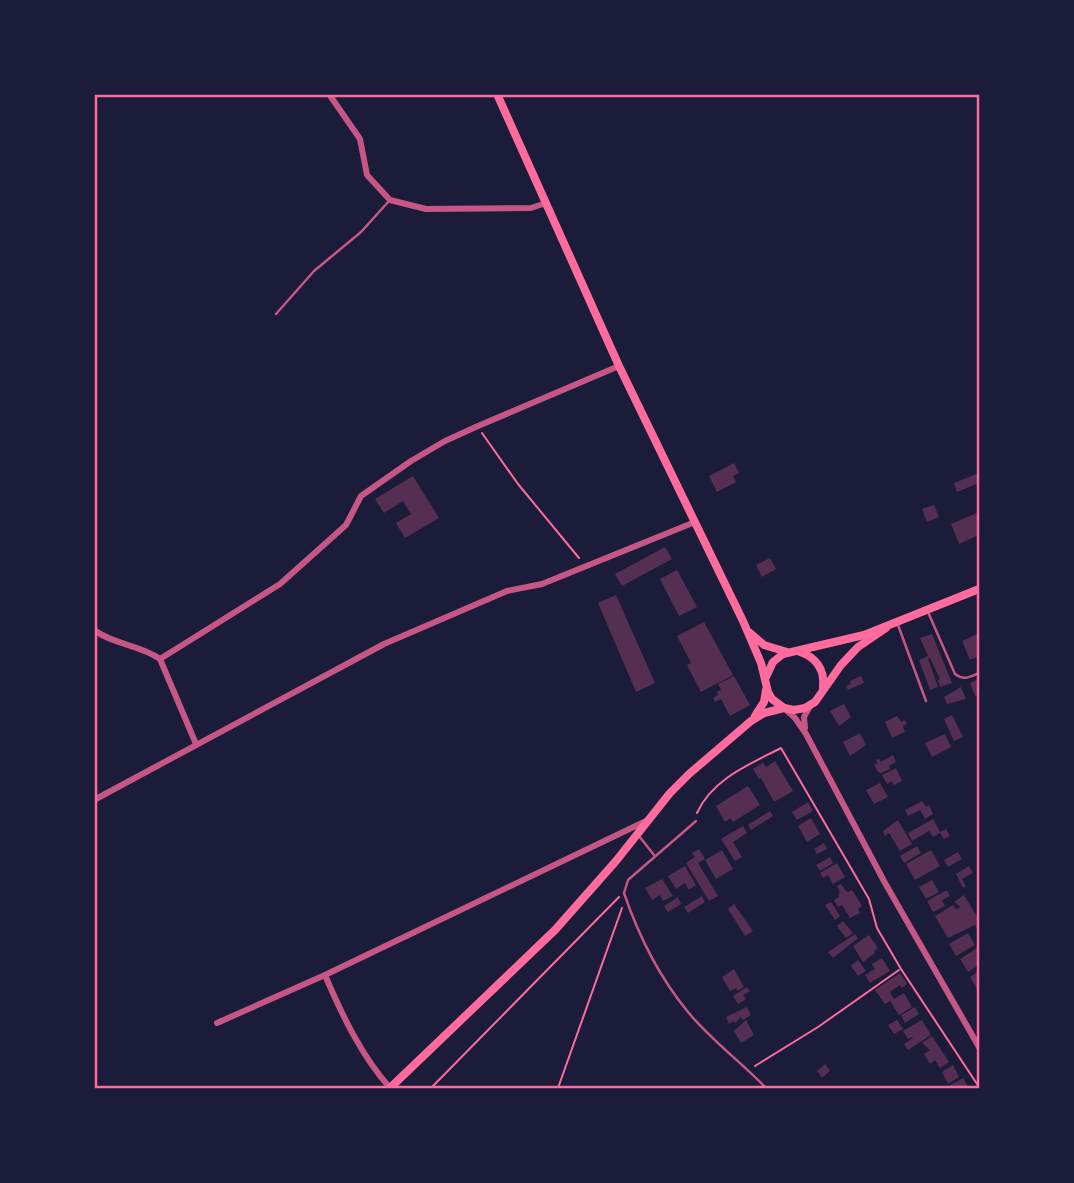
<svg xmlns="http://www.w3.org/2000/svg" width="1074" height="1183" viewBox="0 0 1074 1183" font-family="'Noto Serif',serif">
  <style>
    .building { fill: #542f53 }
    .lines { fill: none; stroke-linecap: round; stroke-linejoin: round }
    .path { stroke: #ff6b9d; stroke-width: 2 }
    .service { stroke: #c65784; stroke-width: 2.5 }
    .minor { stroke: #c65784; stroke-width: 6 }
    .secondary { stroke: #ff6b9d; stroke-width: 8 }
    .neatline { fill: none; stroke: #ff6b9d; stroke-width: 2.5 }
  </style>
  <rect width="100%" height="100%" fill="#1b1b3a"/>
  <!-- building -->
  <g class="building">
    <polygon points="734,463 739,473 733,476 736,482 717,492 709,476"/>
    <polygon points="979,473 979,483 957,492 954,483"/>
    <polygon points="413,476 439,518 405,538 396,523 411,514 403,501 384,513 375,499"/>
    <polygon points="934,505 939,517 927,522 922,509"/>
    <polygon points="979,512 979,535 959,544 951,524"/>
    <polygon points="665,547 672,559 622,586 615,574"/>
    <polygon points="770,558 776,569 762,577 756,565"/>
    <polygon points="677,570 697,607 679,616 660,579"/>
    <polygon points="616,595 655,683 636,692 598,603"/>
    <polygon points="704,622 733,675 701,692 687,665 691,663 677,636"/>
    <polygon points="979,633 979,656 970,660 962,641"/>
    <polygon points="932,634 952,683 940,687 938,680 940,679 930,658 928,659 938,687 930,690 919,660 928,656 920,638"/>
    <polygon points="734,676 750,705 730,716 721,699 715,702 713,698 718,695 717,692 721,690 718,684"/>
    <polygon points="861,676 864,683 848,690 846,686 851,684 850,681"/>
    <polygon points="979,679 979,694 975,696 970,683"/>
    <polygon points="961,687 966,699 947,704 944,697"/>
    <polygon points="844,704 851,717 839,726 830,711"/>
    <polygon points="952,715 963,737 954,741 944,719"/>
    <polygon points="897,716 901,722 905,720 907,724 903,726 905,732 892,738 885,722"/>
    <polygon points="860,733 866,745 850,756 843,742"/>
    <polygon points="945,734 951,747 932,757 925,743"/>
    <polygon points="893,755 896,762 889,766 890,769 881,773 878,772 874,765 878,763 876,760 879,759 881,762"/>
    <polygon points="775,761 793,791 774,802 761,778 759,779 753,769 763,763 766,767"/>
    <polygon points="896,768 902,781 894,785 892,781 887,784 882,775"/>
    <polygon points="880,783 888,797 874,804 866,790"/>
    <polygon points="748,786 760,805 733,822 730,818 725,822 716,806"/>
    <polygon points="922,801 926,807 929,805 933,814 925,819 920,810 908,816 905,810"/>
    <polygon points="808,802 813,811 797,820 792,812"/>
    <polygon points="770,811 773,816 751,830 748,825"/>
    <polygon points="811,818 820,834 807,842 798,826"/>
    <polygon points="933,819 940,832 946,829 950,836 944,839 940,833 933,837 929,831 912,841 908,833"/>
    <polygon points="898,820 912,844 900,851 889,833 885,836 883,831"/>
    <polygon points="743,826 747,833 733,842 742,857 735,861 721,839"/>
    <polygon points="824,843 827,849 817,854 814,849"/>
    <polygon points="917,846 921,853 904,863 900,856"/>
    <polygon points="699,849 705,859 698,863 718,896 709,901 686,863 695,857 692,853"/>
    <polygon points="722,850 733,869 716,879 705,860"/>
    <polygon points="931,850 940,866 915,880 906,864"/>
    <polygon points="958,852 962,859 948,867 944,860"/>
    <polygon points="830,857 833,863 820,871 816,865"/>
    <polygon points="837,863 845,877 833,884 828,875 823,878 820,873"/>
    <polygon points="685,866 696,885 689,890 685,883 676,889 668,876"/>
    <polygon points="969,866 973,873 962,879 966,887 963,888 956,874"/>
    <polygon points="662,879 673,896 663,901 660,895 652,900 645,888"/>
    <polygon points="932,880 939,892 926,899 919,887"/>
    <polygon points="841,884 845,890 848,892 852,890 862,906 858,909 860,913 850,918 842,905 838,907 834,900 839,897 838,895 840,893 837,886"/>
    <polygon points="947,890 950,896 942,900 945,906 933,912 927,901"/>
    <polygon points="964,895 979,920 979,932 975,925 948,938 935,916 953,905 956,909 961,907 954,902"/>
    <polygon points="702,896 705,902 688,913 684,907"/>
    <polygon points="678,897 681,904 668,912 664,906"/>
    <polygon points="831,902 840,916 835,920 825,905"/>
    <polygon points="734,904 753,931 745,936 728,909"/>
    <polygon points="843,921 853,933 846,938 837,926"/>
    <polygon points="968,933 975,945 956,956 949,944"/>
    <polygon points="855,934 858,938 833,958 828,952"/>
    <polygon points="869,935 878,948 874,951 875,953 863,962 853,946"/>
    <polygon points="979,947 979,965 968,972 960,959"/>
    <polygon points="882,958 890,971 870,983 865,975 875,969 872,964"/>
    <polygon points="858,960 866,971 858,976 851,966"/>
    <polygon points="734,969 744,987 737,991 736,988 730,991 722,977"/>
    <polygon points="979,971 979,987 977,989 970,977"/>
    <polygon points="900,973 907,984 902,988 900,985 890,992 894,999 904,993 912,1007 899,1015 890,1001 885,1004 875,990"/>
    <polygon points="747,987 750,991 743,995 746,999 738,1004 733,996"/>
    <polygon points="747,1007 751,1015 743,1020 741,1017 735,1023 734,1021 729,1024 726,1017"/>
    <polygon points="915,1007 919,1014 905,1023 901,1015"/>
    <polygon points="746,1020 754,1035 741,1043 734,1031"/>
    <polygon points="897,1020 903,1029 894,1034 888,1025"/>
    <polygon points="922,1020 931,1035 908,1050 904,1044 913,1038 912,1037 908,1039 903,1031"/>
    <polygon points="932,1036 949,1062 940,1068 935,1060 930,1064 924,1054 930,1050 922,1043"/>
    <polygon points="825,1064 830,1071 822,1078 817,1071"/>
    <polygon points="953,1065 959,1077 948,1084 942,1072"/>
    <polygon points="963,1078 969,1088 945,1088"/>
  </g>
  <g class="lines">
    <!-- path -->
    <g class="path">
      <polyline points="482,433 518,484 579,558"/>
      <path d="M697,813C712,779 750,764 781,748L869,899L877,928L901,969L979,1087"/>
      <polyline points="755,1066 818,1027 899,970"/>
      <polyline points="431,1088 619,897"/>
      <polyline points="558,1088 622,908"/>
    </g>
    <!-- service -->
    <g class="service">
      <polyline points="276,314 314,271 361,232 389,201"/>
      <path d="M928,612L955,674C964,681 970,677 979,673"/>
      <polyline points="898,625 926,701"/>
      <path d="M696,821L628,880L624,893C638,934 660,978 688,1012C711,1040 741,1062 766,1088"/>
      <polyline points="639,836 654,855"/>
    </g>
    <!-- minor -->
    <g class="minor">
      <polyline points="329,94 360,139 367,175 390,200 426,209 531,208 546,203"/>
      <path d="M94,630C114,645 141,645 160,659L196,744"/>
      <polyline points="160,659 280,584 346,525 361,496 411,461 445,441 478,426 619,366"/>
      <polyline points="785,709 795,718 806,734 885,883 979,1047"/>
      <polyline points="805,728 804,717 810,706"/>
      <polyline points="94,800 384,644 507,591 542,584 695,522"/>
      <path d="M325,975C342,1015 361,1055 390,1088"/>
      <polyline points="217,1023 325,975 646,821"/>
    </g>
    <!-- secondary -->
    <g class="secondary">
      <polyline points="497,94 619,366 743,621 761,663 768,692 772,699 784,708 794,710 805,708 815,702 841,665 858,647 886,628"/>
      <polyline points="750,633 764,645 787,652"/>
      <path d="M800,652C816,657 825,670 823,687"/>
      <polyline points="766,677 773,662 783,654 864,635 979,589"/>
      <polyline points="755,716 764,702 766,690"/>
      <polyline points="390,1088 555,930 616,861 670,793 689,774 751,721 764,713 784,708"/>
    </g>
  </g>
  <!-- border -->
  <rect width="1074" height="1183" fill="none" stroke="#1b1b3a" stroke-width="192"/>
  <rect x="96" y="96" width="882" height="991" class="neatline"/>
</svg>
